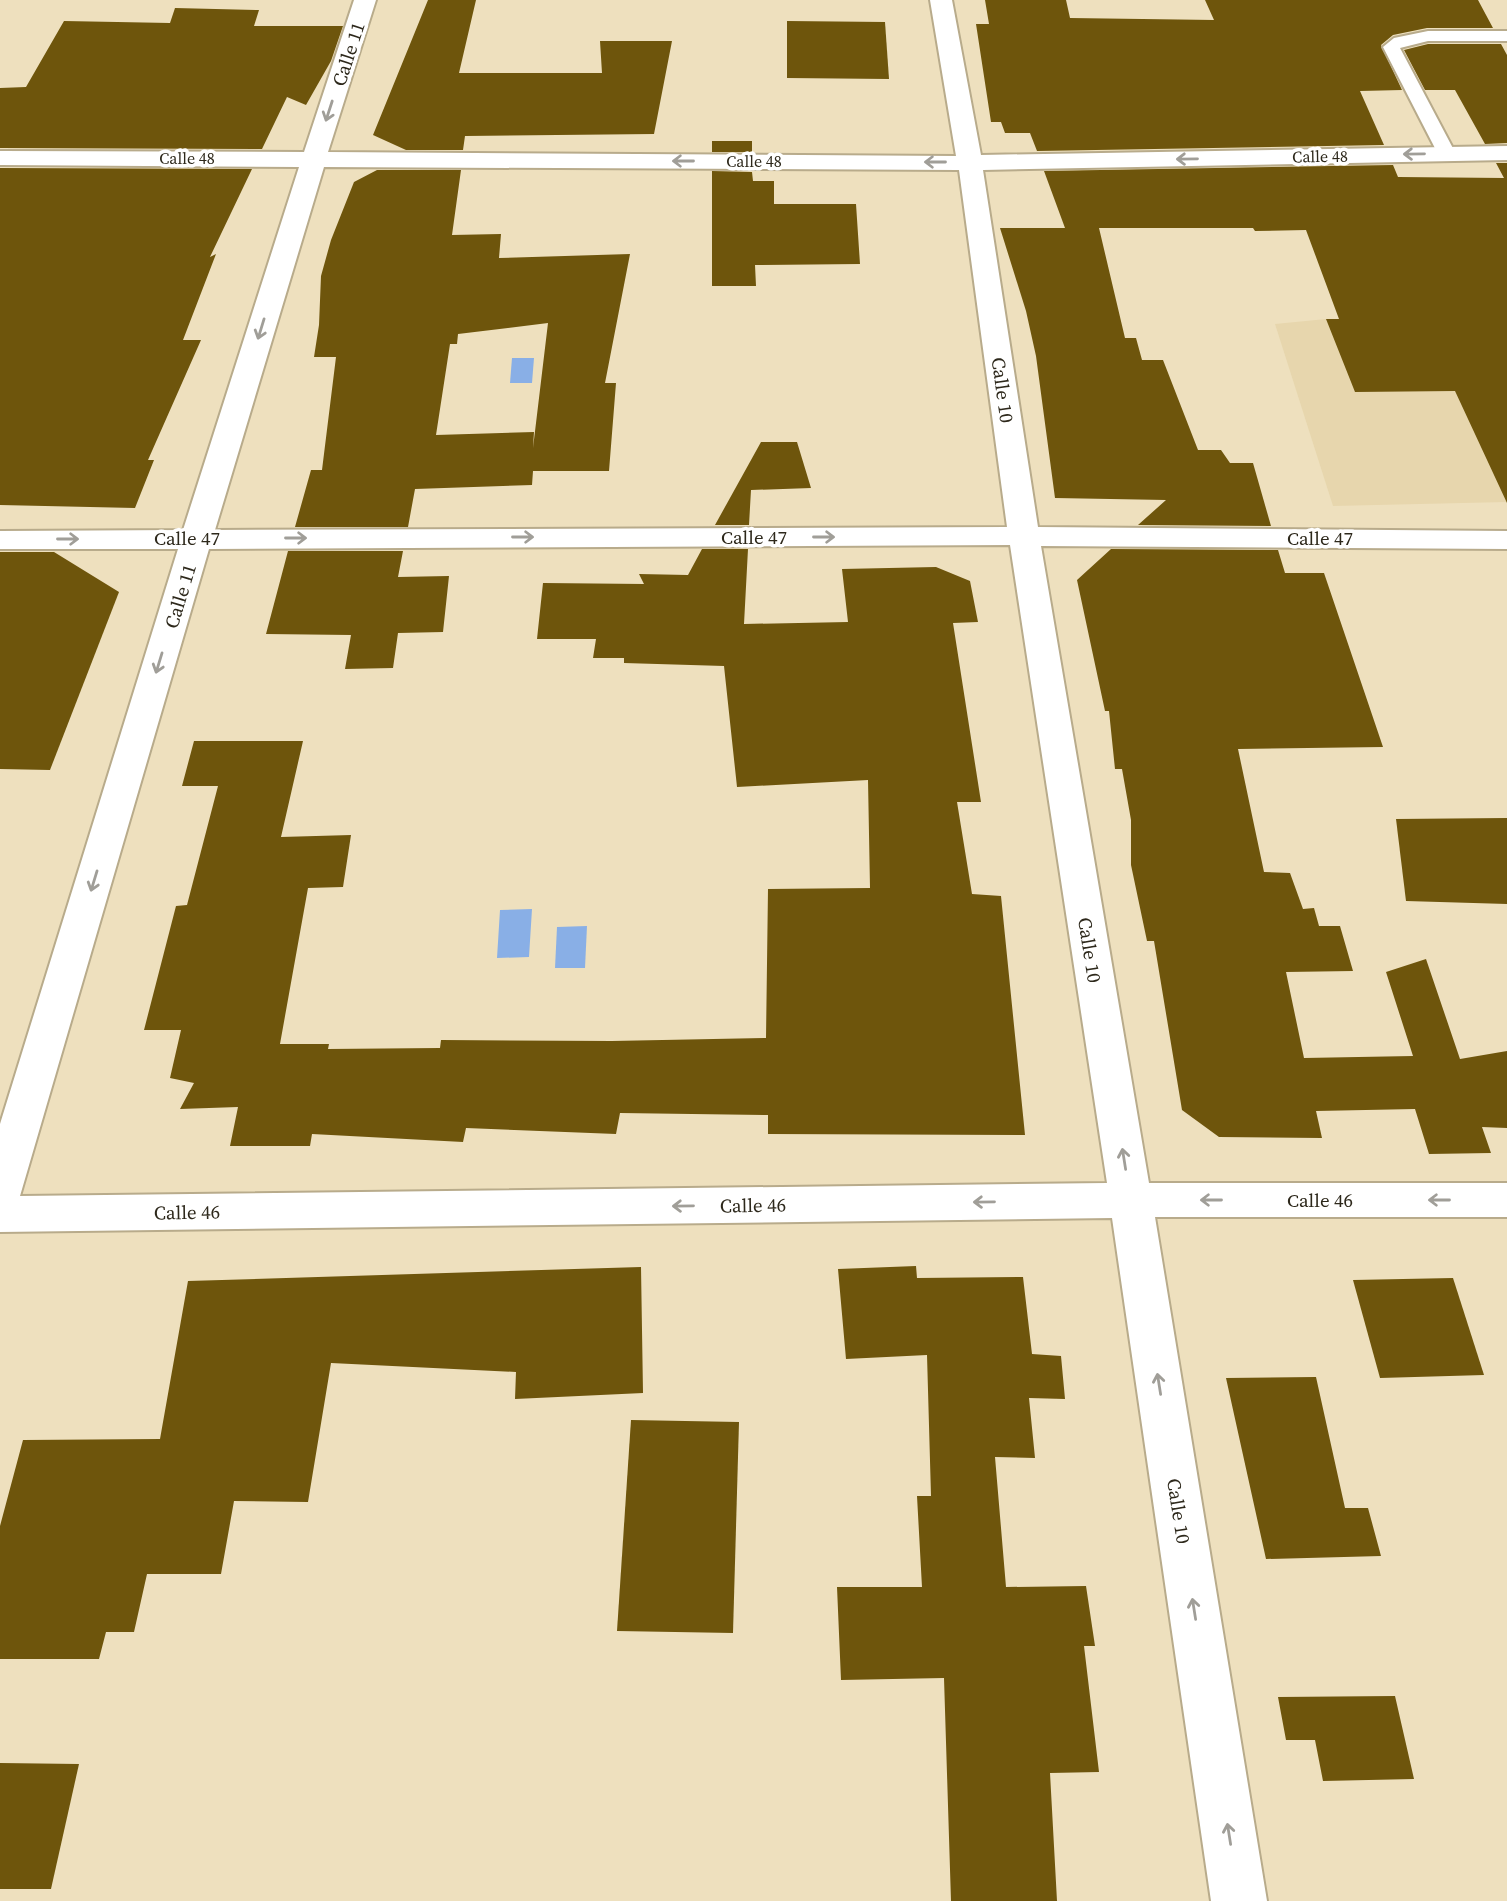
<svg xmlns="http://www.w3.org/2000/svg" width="1507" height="1901" viewBox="0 0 1507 1901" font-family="'Source Serif 4',serif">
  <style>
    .built { fill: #e7d6ad }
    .water { fill: #89afe6 }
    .building { fill: #6e550c; fill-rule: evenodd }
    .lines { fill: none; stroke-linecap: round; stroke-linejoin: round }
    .lane-casing { stroke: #b8ab8b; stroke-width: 4 }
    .street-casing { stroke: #b8ab8b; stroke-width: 4 }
    .lane { fill: #fff; fill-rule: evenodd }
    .street { fill: #fff; fill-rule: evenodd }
    .oneway { stroke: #a09e98 }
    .labels { text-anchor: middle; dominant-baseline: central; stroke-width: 7; stroke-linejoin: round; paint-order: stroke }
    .far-street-label { font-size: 16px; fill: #2d281b; stroke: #fff }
    .street-label { font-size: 19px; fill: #2d281b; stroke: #fff }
  </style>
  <rect width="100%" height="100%" fill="#eee0be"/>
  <!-- built -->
  <polygon class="built" points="1456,318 1507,502 1333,506 1275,324 1326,319"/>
  <!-- water -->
  <g class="water">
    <polygon points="512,358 534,358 532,383 510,383"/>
    <polygon points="532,909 529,957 497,958 500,910"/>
    <polygon points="587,926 585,968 555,968 557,927"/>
  </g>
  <!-- building -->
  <g class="building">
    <polygon points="428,0 476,0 459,73 602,73 600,41 672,41 654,134 465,136 463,150 406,150 373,135"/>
    <polygon points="985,0 1066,0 1070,18 1214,20 1205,0 1478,0 1493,28 1427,28 1393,35 1381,45 1402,90 1360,91 1384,145 1037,151 1030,133 1005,133 1001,122 991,122 976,24 989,24"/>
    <polygon points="175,8 259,10 254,26 343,26 331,61 306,105 287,97 262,149 0,148 0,88 26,87 64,21 170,23"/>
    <polygon points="787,21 885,22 889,79 787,78"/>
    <polygon points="1428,44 1501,44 1507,55 1507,143 1485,144 1455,90 1425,90 1404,50"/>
    <rect x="712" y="141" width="40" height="11"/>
    <polygon points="1496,163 1507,163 1507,503 1455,391 1355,392 1326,319 1339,319 1306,230 1255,231 1253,228 1065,228 1044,171 1393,165 1398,177 1504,178"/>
    <polygon points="0,168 252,169 210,257 216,254 183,340 201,340 148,460 154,460 135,508 0,505"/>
    <path d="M377,170H461L452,235L501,234L499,258L630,254L605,383H616L609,471H533L532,485L415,489L408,527H295L311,470H322L336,357H314L319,325L321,276L331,240L354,182ZM548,323L533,448L534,432L436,435L450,344H457L458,334Z"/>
    <polygon points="712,171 752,172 753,181 774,181 774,204 856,204 860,264 755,265 756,286 712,286"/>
    <polygon points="1000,228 1099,228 1125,338 1136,338 1142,360 1163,360 1198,450 1221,450 1230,463 1253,463 1271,526 1138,525 1166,500 1055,498 1036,356 1026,311"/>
    <polygon points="761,442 797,442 811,488 751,490 749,525 715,525"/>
    <polygon points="702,549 748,549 744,624 848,622 842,569 936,567 970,581 978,622 953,623 981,802 957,802 972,894 1001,896 1025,1135 768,1134 768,1115 620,1113 616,1134 466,1128 463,1142 312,1134 310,1146 230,1146 238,1107 180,1109 194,1083 170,1078 181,1030 144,1030 176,906 187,905 218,786 182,786 194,741 303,741 281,837 351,835 343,887 308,888 280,1044 329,1044 328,1049 440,1048 441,1040 612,1041 766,1038 768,889 870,888 868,780 737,787 724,666 624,663 624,658 593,658 596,639 537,639 543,583 644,584 639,574 688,575"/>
    <polygon points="1111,549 1278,550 1285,573 1324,573 1383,747 1238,749 1264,872 1290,873 1303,909 1314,908 1319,926 1340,926 1353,971 1286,972 1304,1058 1413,1056 1386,972 1426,959 1460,1059 1507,1051 1507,1128 1482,1127 1491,1153 1429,1154 1415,1109 1316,1111 1322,1138 1219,1137 1182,1110 1154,941 1147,941 1131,865 1131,820 1122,769 1115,769 1109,711 1105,711 1077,580"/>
    <polygon points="288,551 403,551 398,577 449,576 443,632 398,633 393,668 345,669 351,635 266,634"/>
    <polygon points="0,552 54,552 119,592 50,770 0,769"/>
    <polygon points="1507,818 1507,904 1406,901 1396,819"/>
    <polygon points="916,1266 917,1278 1023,1277 1032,1354 1061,1356 1065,1399 1029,1398 1035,1458 995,1457 1006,1587 1086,1586 1095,1646 1084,1646 1099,1772 1050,1773 1057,1901 951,1901 944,1678 841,1680 837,1587 922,1587 917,1496 931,1496 927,1355 846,1359 838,1269"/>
    <polygon points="641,1267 643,1393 515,1399 516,1372 331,1363 308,1502 234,1501 221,1574 147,1574 134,1632 106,1632 99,1659 0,1659 0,1526 23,1440 160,1439 188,1281"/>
    <polygon points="1453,1278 1484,1375 1380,1378 1353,1280"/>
    <polygon points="1316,1377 1345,1508 1368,1508 1381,1556 1266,1559 1226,1378"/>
    <polygon points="631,1420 739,1422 733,1633 617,1631"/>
    <polygon points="1395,1696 1414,1779 1323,1781 1315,1740 1286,1740 1278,1697"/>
    <polygon points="0,1763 79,1764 51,1889 0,1889"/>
  </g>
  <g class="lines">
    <!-- lane casing -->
    <g class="lane-casing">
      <polygon id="lane" points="1428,31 1507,31 1507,41 1428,41 1400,48 1456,154 1447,159 1438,154 1383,47 1394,38"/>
    </g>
    <!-- street casing -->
    <g class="street-casing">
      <path id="street" d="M354,0H376L328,152L956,156L930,0H952L981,155L1507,146V160L983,170L1038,527L1507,531V549L1041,546L1149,1183H1507V1217H1155L1267,1901H1211L1112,1218L0,1232V1124L178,549H0V531L183,530L299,167L0,165V151L304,152ZM324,167L959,170L1007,527L215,530ZM1010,545L1107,1183L20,1196L209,549Z"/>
    </g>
    <!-- lane -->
    <use href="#lane" class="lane"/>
    <!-- street -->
    <use href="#street" class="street"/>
  </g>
  <!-- one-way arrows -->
  <defs><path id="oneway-shaft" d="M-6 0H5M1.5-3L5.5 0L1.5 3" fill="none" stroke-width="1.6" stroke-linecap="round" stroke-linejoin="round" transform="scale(1.75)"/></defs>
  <g class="oneway">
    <use href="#oneway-shaft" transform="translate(329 111) rotate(108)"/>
    <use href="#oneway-shaft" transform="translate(1414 154) rotate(179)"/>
    <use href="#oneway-shaft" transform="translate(1187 159) rotate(179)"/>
    <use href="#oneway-shaft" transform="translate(683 161) rotate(-180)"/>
    <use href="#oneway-shaft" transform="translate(935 162) rotate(-180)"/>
    <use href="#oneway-shaft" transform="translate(261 329) rotate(107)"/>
    <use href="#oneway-shaft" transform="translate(523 537)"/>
    <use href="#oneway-shaft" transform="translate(824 537)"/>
    <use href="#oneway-shaft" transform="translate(296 538)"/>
    <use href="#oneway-shaft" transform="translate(68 539)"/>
    <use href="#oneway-shaft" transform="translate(159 663) rotate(107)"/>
    <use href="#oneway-shaft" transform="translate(94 881) rotate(107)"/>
    <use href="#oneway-shaft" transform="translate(1124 1159) rotate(-99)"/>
    <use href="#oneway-shaft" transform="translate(1211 1200) rotate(180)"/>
    <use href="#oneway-shaft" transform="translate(1439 1200) rotate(180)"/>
    <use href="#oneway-shaft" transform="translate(984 1202) rotate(179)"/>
    <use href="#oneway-shaft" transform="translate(683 1206) rotate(179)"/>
    <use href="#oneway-shaft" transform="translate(1159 1384) rotate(-99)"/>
    <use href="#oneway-shaft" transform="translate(1194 1609) rotate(-99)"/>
    <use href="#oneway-shaft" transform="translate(1229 1834) rotate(-99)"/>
  </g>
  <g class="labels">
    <!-- far-street labels -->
    <g class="far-street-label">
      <text transform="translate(1320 156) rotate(-1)">Calle 48</text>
      <text x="187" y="158">Calle 48</text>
      <text x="754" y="161">Calle 48</text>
    </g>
    <!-- street labels -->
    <g class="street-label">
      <text transform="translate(348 54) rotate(-72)">Calle 11</text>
      <text transform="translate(1003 390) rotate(82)">Calle 10</text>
      <text x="754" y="537">Calle 47</text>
      <text x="187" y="538">Calle 47</text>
      <text x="1320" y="538">Calle 47</text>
      <text transform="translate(180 596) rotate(-73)">Calle 11</text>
      <text transform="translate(1090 950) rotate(81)">Calle 10</text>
      <text x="1320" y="1200">Calle 46</text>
      <text transform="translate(753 1205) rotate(-1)">Calle 46</text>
      <text transform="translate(187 1212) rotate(-1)">Calle 46</text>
      <text transform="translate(1179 1511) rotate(81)">Calle 10</text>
    </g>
  </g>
</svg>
